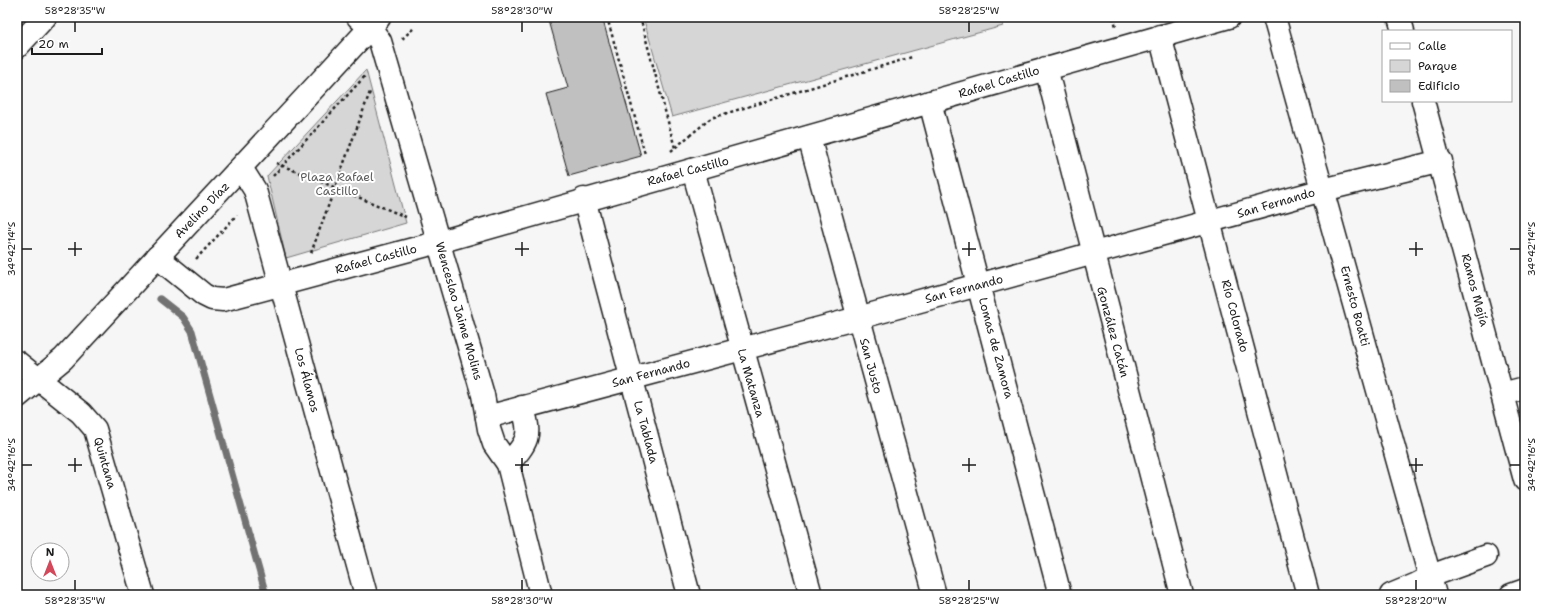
<svg xmlns="http://www.w3.org/2000/svg" width="1542" height="612" viewBox="0 0 1542 612" font-family="'Shantell Sans',sans-serif">
  <style>
    .green { fill: #d6d6d6; stroke: #797979 }
    .lines { fill: none; stroke-linecap: round; stroke-linejoin: round }
    .stream { stroke: #727272; stroke-width: 7 }
    .building { fill: #c0c0c0; stroke: #1c1c1c }
    .minor-casing { stroke: #1c1c1c; stroke-width: 25 }
    .path { stroke: #1c1c1c; stroke-width: 2.5; stroke-dasharray: 3 3; stroke-linecap: butt }
    .minor { stroke: #fff; stroke-width: 22 }
    .ticks { fill: none; stroke: #1c1c1c; stroke-width: 1.5 }
    .labels { text-anchor: middle; dominant-baseline: central; stroke-width: 4; stroke-linejoin: round; paint-order: stroke }
    .street-label { font-size: 12px; fill: #1c1c1c; stroke: #fff }
    .park-label { font-size: 12px; fill: #5d5d5d; stroke: #fff }
    .neatline { fill: none; stroke: #1c1c1c; stroke-width: 1.5 }
    .ticks-label { font-size: 10px; text-anchor: middle; fill: #1c1c1c }
  </style>
  <rect width="100%" height="100%" fill="#f6f6f6"/>
  <filter id="ink" filterUnits="userSpaceOnUse"><feTurbulence type="fractalNoise" baseFrequency=".025" numOctaves="2"/><feDisplacementMap in="SourceGraphic" scale="8" xChannelSelector="R" yChannelSelector="G"/><feConvolveMatrix kernelMatrix="1 2 1 2 8 2 1 2 1" color-interpolation-filters="sRGB"/></filter>
  <g filter="url(#ink)">
    <!-- green -->
    <g class="green">
      <polygon points="643,17 1001,17 1003,26 672,117"/>
      <polygon points="366,70 406,223 286,258 267,176"/>
    </g>
    <g class="lines">
      <!-- stream -->
      <polyline class="stream" points="160,299 183,317 192,331 266,595"/>
    </g>
    <!-- building -->
    <polygon class="building" points="548,17 602,17 641,156 569,176 546,94 568,88"/>
    <g class="lines">
      <!-- minor casing -->
      <g class="minor-casing">
        <g id="minor">
          <polyline points="358,17 370,28 380,41 483,395 489,429 494,444 508,464 541,595"/>
          <polyline points="1274,17 1435,595"/>
          <polyline points="1399,17 1403,31"/>
          <polyline points="1160,36 1308,595"/>
          <polyline points="17,47 45,17"/>
          <polyline points="1046,68 1182,595"/>
          <polyline points="1423,101 1525,480"/>
          <polyline points="930,102 1060,595"/>
          <polyline points="809,137 935,595"/>
          <polyline points="241,168 255,190 366,595"/>
          <polyline points="693,170 811,595"/>
          <polyline points="584,199 689,595"/>
          <polyline points="157,257 204,295 212,299 223,300 439,242 1229,17"/>
          <polyline points="17,362 81,413 95,429 143,595"/>
          <polyline points="1502,394 1525,388"/>
          <polyline points="17,397 63,359 379,18"/>
          <polyline points="487,417 858,318 1323,190 1441,161"/>
          <path d="M508,464C527,443 533,435 522,407"/>
          <polyline points="1391,595 1415,585 1436,574 1486,556"/>
          <polyline points="1511,595 1525,590"/>
        </g>
      </g>
      <!-- path -->
      <g class="path">
        <polyline points="607,17 645,154"/>
        <polyline points="640,17 675,148"/>
        <polyline points="1113,17 1116,26"/>
        <polyline points="402,39 415,27"/>
        <polyline points="671,151 711,118 912,57"/>
        <polyline points="276,163 406,217"/>
        <polyline points="273,176 366,75"/>
        <polyline points="311,253 370,92"/>
        <polyline points="196,259 237,215"/>
      </g>
      <!-- minor -->
      <use href="#minor" class="minor"/>
    </g>
  </g>
  <!-- ticks -->
  <path class="ticks" d="M75,22V32M522,22V32M969,22V32M75,242V256M522,242V256M969,242V256M1416,242V256M22,249H32M68,249H82M515,249H529M962,249H976M1409,249H1423M1510,249H1520M75,458V472M522,458V472M969,458V472M1416,458V472M22,465H32M68,465H82M515,465H529M962,465H976M1409,465H1423M1510,465H1520M75,580V590M522,580V590M969,580V590M1416,580V590"/>
  <g class="labels">
    <!-- street labels -->
    <g class="street-label">
      <text transform="translate(999 82) rotate(-17)">Rafael Castillo</text>
      <text transform="translate(688 171) rotate(-15)">Rafael Castillo</text>
      <text transform="translate(1276 203) rotate(-16)">San Fernando</text>
      <text transform="translate(202 210) rotate(-46)">Avelino Díaz</text>
      <text transform="translate(376 259) rotate(-15)">Rafael Castillo</text>
      <text transform="translate(964 289) rotate(-15)">San Fernando</text>
      <text transform="translate(1475 290) rotate(75)">Ramos Mejía</text>
      <text transform="translate(1355 306) rotate(75)">Ernesto Boatti</text>
      <text transform="translate(459 311) rotate(74)">Wenceslao Jaime Molins</text>
      <text transform="translate(1235 316) rotate(75)">Río Colorado</text>
      <text transform="translate(1113 332) rotate(75)">González Catán</text>
      <text transform="translate(996 348) rotate(75)">Lomas de Zamora</text>
      <text transform="translate(871 366) rotate(75)">San Justo</text>
      <text transform="translate(651 373) rotate(-15)">San Fernando</text>
      <text transform="translate(307 380) rotate(75)">Los Álamos</text>
      <text transform="translate(751 383) rotate(74)">La Matanza</text>
      <text transform="translate(646 432) rotate(75)">La Tablada</text>
      <text transform="translate(105 463) rotate(74)">Quintana</text>
    </g>
    <!-- park labels -->
    <g class="park-label">
      <text x="337" y="177">Plaza Rafael<tspan x="337" dy="14">Castillo</tspan></text>
    </g>
  </g>
  <!-- margin -->
  <rect width="1542" height="612" fill="none" stroke="#fff" stroke-width="44"/>
  <!-- legend -->
  <rect x="1382" y="30" width="130" height="72" fill="#ffffff" stroke="#a4a4a4"/>
  <rect x="1390" y="43" width="20" height="6" fill="#ffffff" stroke="#a4a4a4"/>
  <text x="1418" y="50" font-size="12" fill="#1c1c1c">Calle</text>
  <rect x="1390" y="60" width="20" height="12" fill="#d6d6d6" stroke="#a4a4a4"/>
  <text x="1418" y="70" font-size="12" fill="#1c1c1c">Parque</text>
  <rect x="1390" y="80" width="20" height="12" fill="#c0c0c0" stroke="#a4a4a4"/>
  <text x="1418" y="90" font-size="12" fill="#1c1c1c">Edificio</text>
  <!-- north arrow -->
  <g transform="translate(50 562)"><circle r="19" fill="#ffffff" stroke="#a4a4a4"/>
  <path d="M0-3L7 15L0 10L-7 15Z" fill="#d1495b"/>
  <text y="-6" font-size="11" font-weight="bold" text-anchor="middle" fill="#1c1c1c">N</text>
  </g>
  <!-- scale -->
  <path d="M32 48v6h70v-6" fill="none" stroke="#1c1c1c" stroke-width="2"/>
  <text x="38" y="48" font-size="12" fill="#1c1c1c" stroke="#ffffff" stroke-width="3" paint-order="stroke">20 m</text>
  <rect x="22" y="22" width="1498" height="568" class="neatline"/>
  <g class="ticks-label">
    <text x="75" y="14">58°28'35"W</text>
    <text x="522" y="14">58°28'30"W</text>
    <text x="969" y="14">58°28'25"W</text>
    <text transform="translate(11 249) rotate(-90)" y="4">34°42'14"S</text>
    <text transform="translate(1531 249) rotate(-90)" y="4">34°42'14"S</text>
    <text transform="translate(11 465) rotate(-90)" y="4">34°42'16"S</text>
    <text transform="translate(1531 465) rotate(-90)" y="4">34°42'16"S</text>
    <text x="75" y="604">58°28'35"W</text>
    <text x="522" y="604">58°28'30"W</text>
    <text x="969" y="604">58°28'25"W</text>
    <text x="1416" y="604">58°28'20"W</text>
  </g>
</svg>
